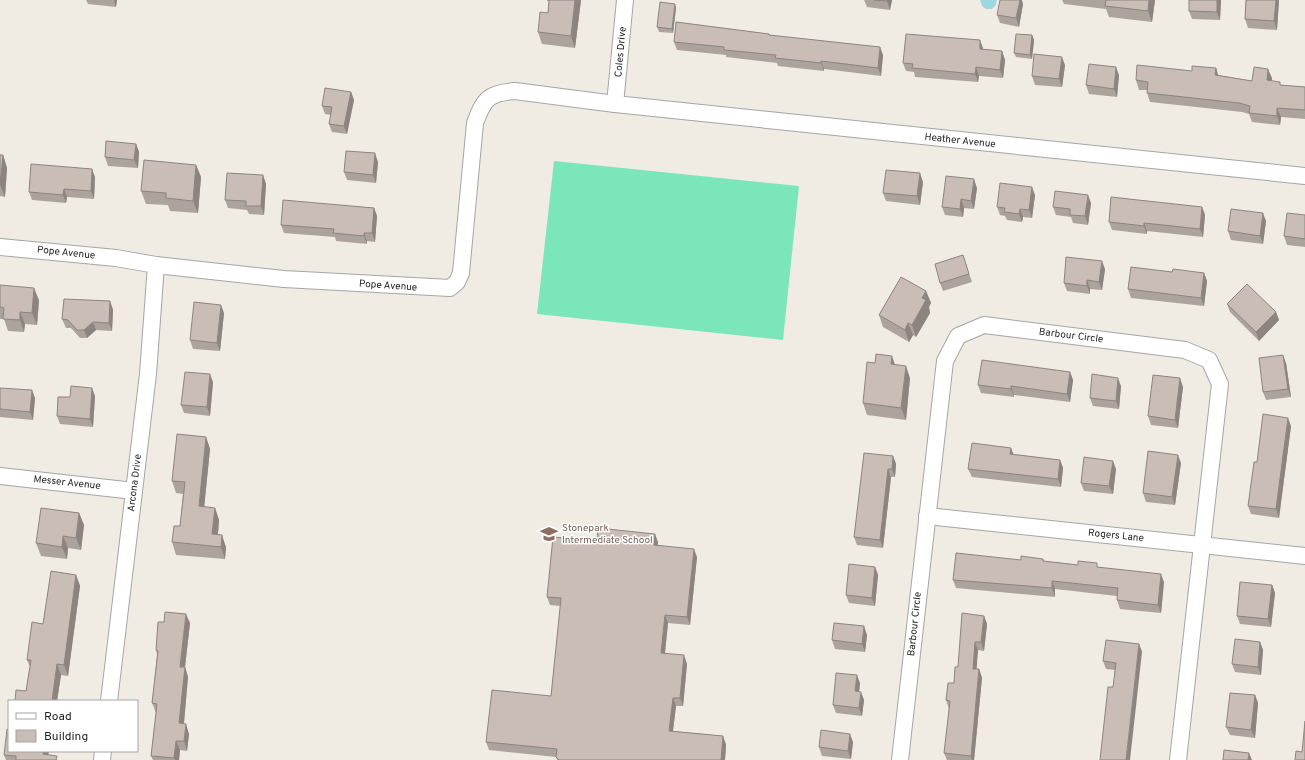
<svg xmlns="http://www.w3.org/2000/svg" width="1305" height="760" viewBox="0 0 1305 760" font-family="Overpass,sans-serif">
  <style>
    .pitch { fill: #7be6b9 }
    .water { fill: #a0d5e2 }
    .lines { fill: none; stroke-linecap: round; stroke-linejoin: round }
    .street-casing { stroke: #a5a5a5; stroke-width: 18 }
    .street { stroke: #fff; stroke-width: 16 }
    .wall { fill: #ada39d }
    .shaded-wall { fill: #8d847f }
    .building { fill: #c9bdb6; stroke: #8d847f }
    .labels { text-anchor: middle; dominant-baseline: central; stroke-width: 3; stroke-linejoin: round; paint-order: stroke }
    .street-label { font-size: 10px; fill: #1e1e1e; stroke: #fff }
    .education-label { font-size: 10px; fill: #785e54; stroke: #fff; text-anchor: start }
  </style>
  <rect width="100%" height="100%" fill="#f0ece4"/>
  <!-- pitch -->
  <polygon class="pitch" points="554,161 799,186 783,340 537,314"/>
  <!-- water -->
  <polygon class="water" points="980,0 997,0 996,5 992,9 986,9 982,6"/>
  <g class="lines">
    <!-- street casing -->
    <g class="street-casing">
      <g id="street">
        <polyline points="615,104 625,0"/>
        <path d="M0,247L116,258L156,265L284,279L450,288L457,282L461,273L475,123C484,99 488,93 515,91L615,104L1305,176"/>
        <polyline points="0,476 134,491"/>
        <polyline points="927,516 1305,556"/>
        <polyline points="109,701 148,374 156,265"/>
        <polyline points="102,760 103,751"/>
        <polyline points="900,760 945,361 958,336 984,325 1185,350 1209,360 1220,384 1178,760"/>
      </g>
    </g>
    <!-- street -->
    <use href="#street" class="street"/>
  </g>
  <!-- wall -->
  <g class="wall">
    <polygon points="86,0 117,0 116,7 88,4"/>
    <polygon points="547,0 581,0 575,48 542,44 538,32 548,13 549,1 547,1"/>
    <polygon points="864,0 892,0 890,10 867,7"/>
    <polygon points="1062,0 1155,0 1152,22 1109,17 1106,9 1064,4"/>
    <polygon points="1189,0 1221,0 1220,20 1192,19 1189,11"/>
    <polygon points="1246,0 1279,0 1277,30 1248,28 1245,19"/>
    <polygon points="675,4 676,8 673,33 659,32 657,27"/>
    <polygon points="1023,4 1019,27 1000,23 997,15"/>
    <polygon points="769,34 770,35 883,55 881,76 824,69 824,71 778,66 777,63 726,57 726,55 677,50 674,42"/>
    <polygon points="1032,35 1034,40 1032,59 1016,57 1014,53"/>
    <polygon points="983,48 983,49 1002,51 1005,60 1003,78 979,76 978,82 915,77 914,72 906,71 903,63"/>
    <polygon points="1065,65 1062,87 1035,85 1032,76"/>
    <polygon points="1216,68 1218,75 1252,81 1272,78 1272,81 1281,85 1305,87 1305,119 1281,117 1280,125 1252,122 1249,114 1242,112 1150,102 1147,93 1147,90 1139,90 1136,80"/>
    <polygon points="1119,75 1117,97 1089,94 1086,85"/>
    <polygon points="351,92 354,100 347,134 332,132 329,124 331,115 325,114 322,106"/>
    <polygon points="136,144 139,152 138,168 108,166 105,157"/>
    <polygon points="0,155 3,155 7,168 5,197 0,196"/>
    <polygon points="378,162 376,183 347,180 344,172"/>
    <polygon points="196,165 201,177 198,213 170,211 168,205 146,204 141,191"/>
    <polygon points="263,175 266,184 264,215 249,214 247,210 228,208 225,200"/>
    <polygon points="95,177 94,199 67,197 66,203 32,200 29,192"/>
    <polygon points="923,182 920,205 886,201 883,193"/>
    <polygon points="977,188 974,209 964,208 963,217 945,215 942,207"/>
    <polygon points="1035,195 1032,218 1023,217 1022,222 1007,220 1005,216 1000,215 997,207"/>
    <polygon points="1091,203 1088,225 1073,223 1071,217 1056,215 1053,207"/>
    <polygon points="1202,207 1205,215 1203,237 1147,231 1147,234 1112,230 1109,222"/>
    <polygon points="374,208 377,216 375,242 367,241 367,244 336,241 335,237 284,233 281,225"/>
    <polygon points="1305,215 1305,247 1287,245 1284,236"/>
    <polygon points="1266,221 1263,244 1231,240 1228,231"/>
    <polygon points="963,255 972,282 943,291 940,283"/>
    <polygon points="1105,269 1102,290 1090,289 1090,294 1067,291 1064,283"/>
    <polygon points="1172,272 1204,273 1207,281 1204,306 1131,298 1128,289"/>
    <polygon points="0,285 39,300 37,325 25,324 24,332 8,331 4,319 0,319"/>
    <polygon points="926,291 931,303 929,307 930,313 916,337 913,335 909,342 883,327 879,315"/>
    <polygon points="110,301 113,310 112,331 96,330 87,338 80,338 71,328 66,328 62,319"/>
    <polygon points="1227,304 1276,312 1279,320 1259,341 1230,312"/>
    <polygon points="224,313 220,351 193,349 190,340"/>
    <polygon points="1286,363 1291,397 1266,400 1263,392"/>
    <polygon points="895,364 910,378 906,420 867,415 863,403"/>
    <polygon points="1070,372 1073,380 1070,402 1014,395 1014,397 981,393 978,385"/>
    <polygon points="213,382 210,416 184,413 181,405"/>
    <polygon points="1121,386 1119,409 1093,406 1090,398"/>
    <polygon points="1183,387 1178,428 1151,425 1148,416"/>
    <polygon points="0,388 35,398 33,420 0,417"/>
    <polygon points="95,396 93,427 60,424 57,416 70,397"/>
    <polygon points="1291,426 1279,518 1251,514 1248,506 1257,462"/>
    <polygon points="206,437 210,449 204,507 215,508 219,520 218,534 226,547 225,559 176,555 172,542 180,526 183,494 176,493 172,481"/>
    <polygon points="1011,448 1013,454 1060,460 1063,468 1061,487 972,477 968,469"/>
    <polygon points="893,456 896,464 895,477 891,477 883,548 857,545 854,537"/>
    <polygon points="1181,463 1175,505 1146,502 1143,493"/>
    <polygon points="1116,469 1113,494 1084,491 1081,483"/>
    <polygon points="79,513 84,525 81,550 68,548 67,559 41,556 36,543"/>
    <polygon points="597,541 658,542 658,545 697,557 690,625 668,623 665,653 687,664 683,706 676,706 673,731 723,736 726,745 725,760 557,760 556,757 489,750 486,742 551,696 561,606 550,605 547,597"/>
    <polygon points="1043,559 1044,561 1098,567 1164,582 1161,613 1120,609 1117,600 1117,596 1055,589 1055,597 956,588 953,580 1021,560"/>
    <polygon points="875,567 878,575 875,606 849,603 846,595"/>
    <polygon points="76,575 80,586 68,676 61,675 57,701 26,691 30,667 27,660 43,624"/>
    <polygon points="1272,585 1275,593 1271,627 1240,624 1237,616"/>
    <polygon points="984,616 987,624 984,651 978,650 976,669 979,669 982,678 974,760 947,760 944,753 949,709 946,700 954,683 958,667"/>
    <polygon points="190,623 185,667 188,677 184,724 189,734 187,751 180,750 179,760 153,760 151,756 156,713 152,703 157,655 156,650"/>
    <polygon points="867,635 865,652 835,649 832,640"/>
    <polygon points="1260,642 1263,650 1261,675 1235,672 1232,664"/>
    <polygon points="1139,644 1142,652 1113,687 1115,670 1106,669 1103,661"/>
    <polygon points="860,683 859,692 864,700 862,716 836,713 833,705"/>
    <polygon points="1255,695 1258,703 1255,738 1230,735 1226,727"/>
    <polygon points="853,742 851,759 822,756 819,747"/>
    <polygon points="9,751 49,751 48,755 58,760 6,760 4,755"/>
  </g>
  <!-- shaded-wall -->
  <g class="shaded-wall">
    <polygon points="114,0 117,0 116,7"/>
    <polygon points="575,0 581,0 575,48 571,36"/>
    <polygon points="888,0 892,0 890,10 887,1"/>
    <polygon points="1020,0 1022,0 1023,4 1019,27 1016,18"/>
    <polygon points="1149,0 1155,0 1152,22 1148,11"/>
    <polygon points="1217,0 1221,0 1220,20 1217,12"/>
    <polygon points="1276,0 1279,0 1277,30 1274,21"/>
    <polygon points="675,4 676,8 673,33 672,29"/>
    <polygon points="1032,35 1034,40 1032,59 1030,55"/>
    <polygon points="980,40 983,48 983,57 980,49"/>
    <polygon points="880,47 883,55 881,76 878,68"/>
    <polygon points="1002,51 1005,60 1003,78 1000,70"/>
    <polygon points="1062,57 1065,65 1062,87 1059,79"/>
    <polygon points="821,61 824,69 824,71 821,63"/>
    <polygon points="976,67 979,76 978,82 975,74"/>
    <polygon points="1116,67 1119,75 1117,97 1114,89"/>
    <polygon points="1216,68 1219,78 1215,75"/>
    <polygon points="1268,69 1272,78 1271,90 1267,80"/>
    <polygon points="351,92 354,100 347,134 344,126"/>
    <polygon points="1277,108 1281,117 1280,125 1277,116"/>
    <polygon points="136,144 139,152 138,168 134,160"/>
    <polygon points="375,153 378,162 376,183 373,175"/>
    <polygon points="3,155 7,168 5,197 0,185"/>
    <polygon points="196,165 201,177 198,213 193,201"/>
    <polygon points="92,169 95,177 94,199 91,191"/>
    <polygon points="920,173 923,182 920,205 917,196"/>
    <polygon points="263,175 266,184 264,215 261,206"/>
    <polygon points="974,179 977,188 974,209 971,201"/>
    <polygon points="1032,187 1035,195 1032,218 1029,210"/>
    <polygon points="64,189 67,197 66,203 63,195"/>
    <polygon points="1088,195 1091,203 1088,225 1085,216"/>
    <polygon points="961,199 964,208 963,217 960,209"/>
    <polygon points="1202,207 1205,215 1203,237 1200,229"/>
    <polygon points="374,208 377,216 375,242 372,233"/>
    <polygon points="1020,209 1023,217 1022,222 1019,214"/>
    <polygon points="1263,213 1266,221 1263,244 1260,236"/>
    <polygon points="1144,223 1147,231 1147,234 1144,226"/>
    <polygon points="364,233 367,241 367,244 364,236"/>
    <polygon points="1102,261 1105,269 1102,290 1099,282"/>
    <polygon points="1204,273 1207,281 1204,306 1201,298"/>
    <polygon points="1087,280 1090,289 1090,294 1087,286"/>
    <polygon points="34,288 39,300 37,325 32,313"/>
    <polygon points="926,291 931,303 929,307 930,313 916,337 912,325 922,298"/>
    <polygon points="110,301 113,310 112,331 109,323"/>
    <polygon points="221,305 224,313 220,351 217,343"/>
    <polygon points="20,312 25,324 24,332 20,320"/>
    <polygon points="1276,312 1279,320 1259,341 1256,332"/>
    <polygon points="93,322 96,330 87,338 84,330"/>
    <polygon points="908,323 913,335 909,342 905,330"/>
    <polygon points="1283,355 1286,363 1291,397 1288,389"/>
    <polygon points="892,356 896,368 891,364"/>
    <polygon points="906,366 910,378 906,420 901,408"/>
    <polygon points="1070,372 1073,380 1070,402 1067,394"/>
    <polygon points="210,374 213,382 210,416 207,407"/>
    <polygon points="1118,378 1121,386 1119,409 1116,401"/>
    <polygon points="1180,378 1183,387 1178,428 1175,420"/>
    <polygon points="1011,386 1014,395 1014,397 1011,389"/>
    <polygon points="92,388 95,396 93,427 90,419"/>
    <polygon points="32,390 35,398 33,420 30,412"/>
    <polygon points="1288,418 1291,426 1279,518 1276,509"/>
    <polygon points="206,437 210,449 203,519 199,506"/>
    <polygon points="1011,448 1014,456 1010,454"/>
    <polygon points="1178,455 1181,463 1175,505 1172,497"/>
    <polygon points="893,456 896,464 895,477 892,469"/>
    <polygon points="1060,460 1063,468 1061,487 1058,479"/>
    <polygon points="1113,461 1116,469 1113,494 1109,486"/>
    <polygon points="888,469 891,477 883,548 880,540"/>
    <polygon points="215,508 219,520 217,546 212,534"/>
    <polygon points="79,513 84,525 81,550 76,538"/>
    <polygon points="655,534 658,542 657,553 654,545"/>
    <polygon points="222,535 226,547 225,559 221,547"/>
    <polygon points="63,536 68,548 67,559 62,547"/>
    <polygon points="694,549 697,557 690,625 687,617"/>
    <polygon points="875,567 878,575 875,606 872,598"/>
    <polygon points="1161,574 1164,582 1161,613 1158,605"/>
    <polygon points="76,575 80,586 68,676 64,665"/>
    <polygon points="1052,581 1055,589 1055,597 1052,588"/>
    <polygon points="1272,585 1275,593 1271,627 1268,619"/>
    <polygon points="186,614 190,623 185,667 188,677 183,733 179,723 180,667"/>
    <polygon points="665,615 668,623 664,661 661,653"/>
    <polygon points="984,616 987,624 984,651 981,642"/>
    <polygon points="864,626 867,635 865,652 862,644"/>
    <polygon points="975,642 978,650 976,677 973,669"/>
    <polygon points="1260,642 1263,650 1261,675 1258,667"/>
    <polygon points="1139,644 1142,652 1130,760 1126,760"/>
    <polygon points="684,655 687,664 683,706 680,698"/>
    <polygon points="57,664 61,675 57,701 52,701"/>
    <polygon points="979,669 982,678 974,760 972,760 971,756"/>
    <polygon points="857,675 860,683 858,700 855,691"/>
    <polygon points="861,692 864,700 862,716 859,708"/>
    <polygon points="1255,695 1258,703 1255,738 1251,730"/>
    <polygon points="673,698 676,706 672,739 669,731"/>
    <polygon points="186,724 189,734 187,751 184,741"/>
    <polygon points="850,734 853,742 851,759 848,751"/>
    <polygon points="723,736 726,745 725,760 721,760"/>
    <polygon points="176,741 180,750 179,760 175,760 174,758"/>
    <polygon points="43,751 49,751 47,760 43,754"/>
    <polygon points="1249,753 1252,760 1248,760"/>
  </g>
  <!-- building -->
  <g class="building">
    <polygon points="549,0 575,0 571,36 538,32 540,12 548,13"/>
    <polygon points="874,0 888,0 887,1"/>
    <polygon points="1000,0 1020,0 1016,18 997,15"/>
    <polygon points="1106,0 1149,0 1148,11 1105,6"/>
    <polygon points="1189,0 1217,0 1217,12 1189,11"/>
    <polygon points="1246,0 1276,0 1274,21 1245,19"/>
    <polygon points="660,2 675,4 672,29 657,27"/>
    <polygon points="676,22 769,34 769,35 880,47 878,68 821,61 821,63 775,58 776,55 724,50 724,47 674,42"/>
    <polygon points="906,34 980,40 980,49 1002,51 1000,70 976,67 975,74 912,68 913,64 903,63"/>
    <polygon points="1016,34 1032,35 1030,55 1014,53"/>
    <polygon points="1034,54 1062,57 1059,79 1032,76"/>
    <polygon points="1089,64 1116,67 1114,89 1086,85"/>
    <polygon points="1137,65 1192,71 1192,66 1216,68 1215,75 1252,81 1254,67 1268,69 1267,80 1280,82 1280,85 1305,87 1305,110 1277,108 1277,116 1249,113 1250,106 1239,103 1147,93 1148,82 1136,80"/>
    <polygon points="325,88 351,92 344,126 329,124 332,107 322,106"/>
    <polygon points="106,141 136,144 134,160 105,157"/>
    <polygon points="346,151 375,153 373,175 344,172"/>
    <polygon points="0,155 3,155 0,185"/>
    <polygon points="144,160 196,165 193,201 166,198 166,193 141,191"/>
    <polygon points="31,164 92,169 91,191 64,189 63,195 29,192"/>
    <polygon points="886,170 920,173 917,196 883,193"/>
    <polygon points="227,173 263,175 261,206 246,206 246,201 225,200"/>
    <polygon points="946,176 974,179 971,201 961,199 960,209 942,207"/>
    <polygon points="1000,183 1032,187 1029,210 1020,209 1019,214 1004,212 1005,208 997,207"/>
    <polygon points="1055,191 1088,195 1085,216 1070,215 1070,209 1053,207"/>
    <polygon points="1111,197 1202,207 1200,229 1144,223 1144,226 1109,222"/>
    <polygon points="283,200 374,208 372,233 364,233 364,236 333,233 334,229 281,225"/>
    <polygon points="1231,209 1263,213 1260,236 1228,231"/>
    <polygon points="1287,213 1305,215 1305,239 1284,236"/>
    <polygon points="963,255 969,274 940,283 935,264"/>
    <polygon points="1066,257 1102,261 1099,282 1087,280 1087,286 1064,283"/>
    <polygon points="1131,267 1172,272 1173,269 1204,273 1201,298 1128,289"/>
    <polygon points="901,277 926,291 922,298 926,300 912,325 908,323 905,330 879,315"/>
    <polygon points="1247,284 1276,312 1256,332 1227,304"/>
    <polygon points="0,285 34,288 32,313 20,312 20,320 3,319 4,308 0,307"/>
    <polygon points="64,299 110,301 109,323 93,322 84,330 77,330 68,320 62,319"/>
    <polygon points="194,302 221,305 217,343 190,340"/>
    <polygon points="876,354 892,356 891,364 906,366 901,408 863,403 867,362 875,363"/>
    <polygon points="1283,355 1288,389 1263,392 1259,358"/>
    <polygon points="982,360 1070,372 1067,394 1011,386 1011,389 978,385"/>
    <polygon points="185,372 210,374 207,407 181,405"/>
    <polygon points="1092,374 1118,378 1116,401 1090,398"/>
    <polygon points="1153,375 1180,378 1175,420 1148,416"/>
    <polygon points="71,386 92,388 90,419 57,416 58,397 70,397"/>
    <polygon points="0,388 32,390 30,412 0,409"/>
    <polygon points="1263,414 1288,418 1276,509 1248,506 1254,462 1257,462"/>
    <polygon points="177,434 206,437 199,506 215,508 212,534 222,535 221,547 172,542 174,526 180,526 185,482 172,481"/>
    <polygon points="972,443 1011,448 1010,454 1060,460 1058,479 968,469"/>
    <polygon points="1148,451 1178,455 1172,497 1143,493"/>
    <polygon points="864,453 893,456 892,469 888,469 880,540 854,537"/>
    <polygon points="1084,457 1113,461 1109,486 1081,483"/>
    <polygon points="41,508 79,513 76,538 63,536 62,547 36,543"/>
    <polygon points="598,528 655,534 654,545 694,549 687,617 665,615 661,653 684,655 680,698 673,698 669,731 723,736 721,760 559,760 556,757 557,749 486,742 492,690 551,696 561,598 547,597 553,537 597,541"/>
    <polygon points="956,553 1021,560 1021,556 1043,559 1043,561 1078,565 1078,561 1097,563 1097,567 1161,574 1158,605 1117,600 1118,588 1052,581 1052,588 953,580"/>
    <polygon points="849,564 875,567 872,598 846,595"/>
    <polygon points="51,571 76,575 64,665 57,664 52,701 15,701 16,690 26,691 31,660 27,660 32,622 43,624"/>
    <polygon points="1240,582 1272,585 1268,619 1237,616"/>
    <polygon points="165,612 186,614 180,667 185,667 179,723 186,724 184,741 176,741 174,758 151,756 157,704 152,703 158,651 156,650 158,622 164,622"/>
    <polygon points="962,613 984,616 981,642 975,642 973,669 979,669 971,756 944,753 950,701 946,700 948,683 954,683 955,667 958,667"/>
    <polygon points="834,623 864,626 862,644 832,640"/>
    <polygon points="1235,639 1260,642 1258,667 1232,664"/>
    <polygon points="1106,640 1139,644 1126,760 1100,760 1108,687 1113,687 1116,663 1103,661"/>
    <polygon points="836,673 857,675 855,691 861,692 859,708 833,705"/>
    <polygon points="1230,693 1255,695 1251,730 1226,727"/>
    <polygon points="1305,721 1305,760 1295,760 1296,751 1302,752"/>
    <polygon points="7,729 9,730 9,751 43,751 43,754 57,756 56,760 16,760 16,756 4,755"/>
    <polygon points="821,730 850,734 848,751 819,747"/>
    <polygon points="1224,750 1249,753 1248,760 1223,760"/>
  </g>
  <!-- icons -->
  <defs>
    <g id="school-bare" transform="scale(1.38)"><path d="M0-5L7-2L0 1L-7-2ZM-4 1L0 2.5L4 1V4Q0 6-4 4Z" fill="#8d6e63" stroke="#fff" stroke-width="2.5" paint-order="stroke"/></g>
  </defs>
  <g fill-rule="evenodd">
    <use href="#school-bare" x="549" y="534"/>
  </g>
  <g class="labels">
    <!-- street labels -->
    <g class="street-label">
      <text transform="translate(621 52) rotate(-85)">Coles Drive</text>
      <text transform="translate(960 141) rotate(6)">Heather Avenue</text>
      <text transform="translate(66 253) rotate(6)">Pope Avenue</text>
      <text transform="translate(388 286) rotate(4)">Pope Avenue</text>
      <text transform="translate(1071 336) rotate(7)">Barbour Circle</text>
      <text transform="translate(67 483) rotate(6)">Messer Avenue</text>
      <text transform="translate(135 483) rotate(-83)">Arcona Drive</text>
      <text transform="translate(1116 536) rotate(6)">Rogers Lane</text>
      <text transform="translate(915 624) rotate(-84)">Barbour Circle</text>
    </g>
    <!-- education labels -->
    <g class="education-label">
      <text x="562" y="528">Stonepark<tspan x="562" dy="12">Intermediate School</tspan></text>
    </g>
  </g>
  <!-- legend -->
  <rect x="8" y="700" width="130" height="52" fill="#ffffff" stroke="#a5a5a5"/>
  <rect x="16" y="713" width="20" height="6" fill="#ffffff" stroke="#a5a5a5"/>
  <text x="44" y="720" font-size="12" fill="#1e1e1e">Road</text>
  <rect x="16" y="730" width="20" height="12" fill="#c9bdb6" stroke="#a5a5a5"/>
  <text x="44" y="740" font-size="12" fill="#1e1e1e">Building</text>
</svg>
